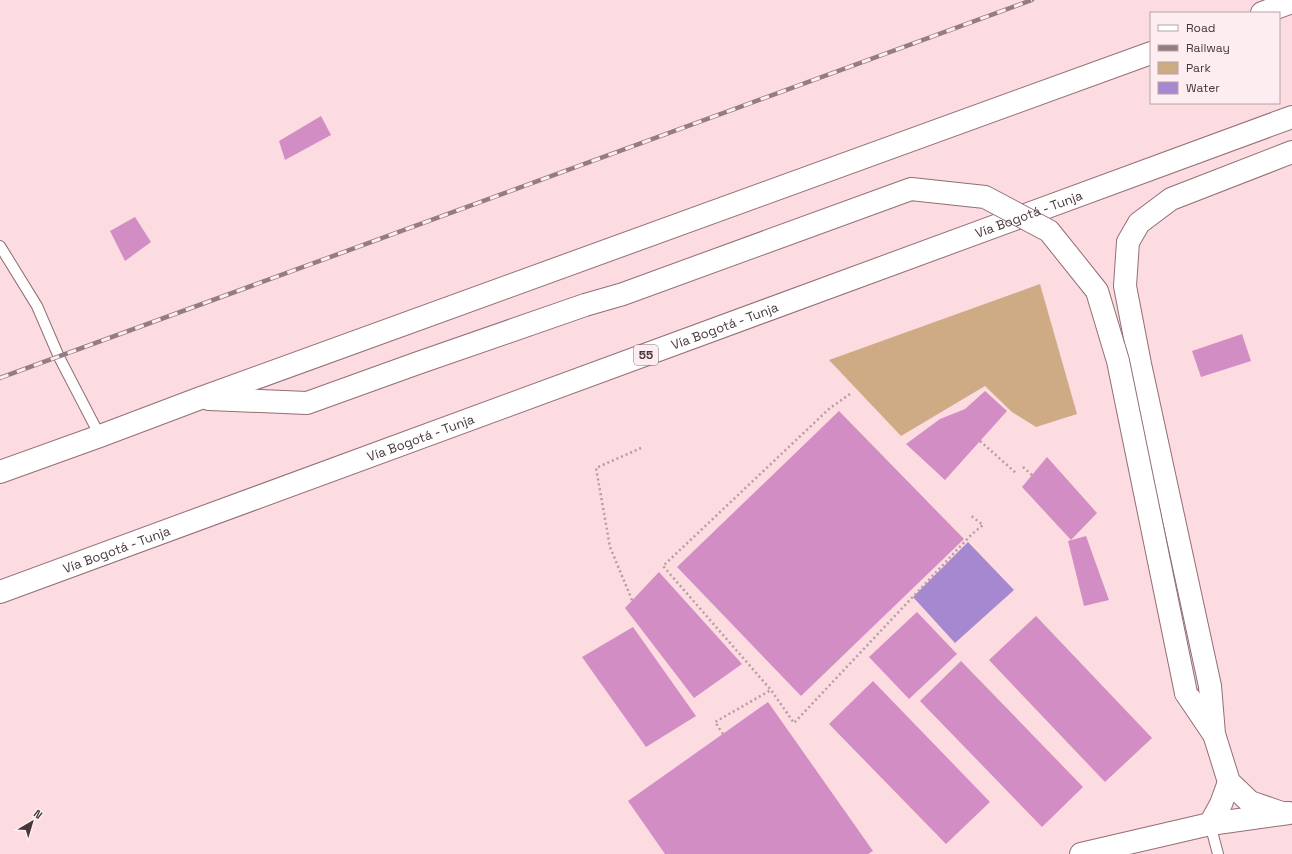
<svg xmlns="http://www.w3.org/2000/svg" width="1292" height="854" viewBox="0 0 1292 854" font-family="'Space Grotesk',sans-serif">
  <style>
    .green { fill: #ceab85 }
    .water { fill: #a688d1 }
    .building { fill: #d28ec4 }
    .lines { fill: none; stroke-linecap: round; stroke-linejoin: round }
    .service-casing { stroke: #926e75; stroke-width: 12 }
    .tertiary-casing { stroke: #926e75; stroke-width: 24 }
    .trunk-casing { stroke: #926e75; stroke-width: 24 }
    .path { stroke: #b79ca1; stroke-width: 2.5; stroke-dasharray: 2 3; stroke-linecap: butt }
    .service { stroke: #fff; stroke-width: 10 }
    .tertiary { stroke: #fff; stroke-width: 22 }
    .trunk { stroke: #fff; stroke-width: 22 }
    .rail-casing { stroke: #947c81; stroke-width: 4.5 }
    .rail { stroke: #feedf0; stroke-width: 3; stroke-dasharray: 9; stroke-linecap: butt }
    .trunk-bridge-casing { stroke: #926e75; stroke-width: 24; stroke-linecap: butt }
    .trunk-bridge { stroke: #fff; stroke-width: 22 }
    .labels { text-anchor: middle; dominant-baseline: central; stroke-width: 4; stroke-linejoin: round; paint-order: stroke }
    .shield { fill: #feedf0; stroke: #7d6d70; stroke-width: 1 }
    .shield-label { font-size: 12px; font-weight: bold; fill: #463639 }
    .street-label { font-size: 13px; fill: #463639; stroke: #feedf0 }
  </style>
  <rect width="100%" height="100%" fill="#fcdbe1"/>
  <!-- green -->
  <polygon class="green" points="1040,284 1077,414 1036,427 1012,412 985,386 901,436 829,360"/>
  <!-- water -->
  <polygon class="water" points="968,542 1014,590 955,643 913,597"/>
  <!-- building -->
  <g class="building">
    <polygon points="321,116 331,135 285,160 279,141"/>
    <polygon points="135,217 151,242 125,261 110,231"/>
    <polygon points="1242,334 1251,361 1201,377 1192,351"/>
    <polygon points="985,391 1007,411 945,480 906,444 940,419 965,409"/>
    <polygon points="839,411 964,539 801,696 677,567"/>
    <polygon points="1047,457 1097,513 1071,540 1022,487"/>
    <polygon points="1086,536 1109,600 1084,606 1068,541"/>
    <polygon points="659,572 742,664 694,698 625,608"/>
    <polygon points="917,612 957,654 909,699 869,657"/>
    <polygon points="1036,616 1152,738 1105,782 989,660"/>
    <polygon points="633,627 696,716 646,747 582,657"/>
    <polygon points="961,661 1083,787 1042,827 920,701"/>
    <polygon points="873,681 990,802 946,844 829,724"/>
    <polygon points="768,702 873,851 868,854 665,854 628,801"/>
  </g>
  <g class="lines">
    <!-- service casing -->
    <g class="service-casing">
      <g id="service">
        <polyline points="0,246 37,306 59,357 100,436"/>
        <polyline points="1210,824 1218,854"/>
      </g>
    </g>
    <!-- tertiary casing -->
    <g class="tertiary-casing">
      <polyline id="tertiary" points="1081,854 1210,824 1289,813"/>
    </g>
    <!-- trunk casing -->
    <g class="trunk-casing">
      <g id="trunk">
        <polyline points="1262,13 1292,2"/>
        <polyline points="209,399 307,403 418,363 585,305"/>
        <polyline points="0,472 100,436 198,399 1151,53"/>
        <path id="s1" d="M0,592L1292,117"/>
        <polyline points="1186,693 1213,733"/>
        <polyline points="1282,813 1250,802 1229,782 1214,734 1210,686 1140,364 1125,286 1128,242 1139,223 1171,199 1292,152"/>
        <polyline points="1210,824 1221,804 1229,782"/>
      </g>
    </g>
    <!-- path -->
    <g class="path">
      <polyline points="850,394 830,408 663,566 771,690 794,723 972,534 983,525 970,515"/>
      <polyline points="980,441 1016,473"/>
      <polyline points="1023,467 1032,475"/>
      <polyline points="632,600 610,547 596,468 641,448"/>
      <polyline points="723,734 715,722 771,690"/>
    </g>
    <!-- service -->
    <use href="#service" class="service"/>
    <!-- tertiary -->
    <use href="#tertiary" class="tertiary"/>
    <!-- trunk -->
    <use href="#trunk" class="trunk"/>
    <!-- rail casing -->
    <g class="rail-casing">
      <polyline id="rail" points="0,378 1032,0"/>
    </g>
    <!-- rail -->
    <use href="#rail" class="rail"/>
    <!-- trunk-bridge casing -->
    <g class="trunk-bridge-casing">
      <polyline id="trunk-bridge" points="585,305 623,294 911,189 985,197 1049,231 1097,291 1118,361 1186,693"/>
    </g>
    <!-- trunk-bridge -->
    <use href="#trunk-bridge" class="trunk-bridge"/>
  </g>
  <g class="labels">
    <!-- shield labels -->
    <rect class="shield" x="634" y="345" width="24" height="20" rx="3"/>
    <g class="shield-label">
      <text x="646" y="355">55</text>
    </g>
    <!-- street labels -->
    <g class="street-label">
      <text stroke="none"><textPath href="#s1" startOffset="1096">Vía Bogotá - Tunja</textPath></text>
      <text stroke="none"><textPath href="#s1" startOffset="772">Vía Bogotá - Tunja</textPath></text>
      <text stroke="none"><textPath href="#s1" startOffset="448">Vía Bogotá - Tunja</textPath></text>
      <text stroke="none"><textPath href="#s1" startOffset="124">Vía Bogotá - Tunja</textPath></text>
    </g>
  </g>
  <!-- legend -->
  <rect x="1150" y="12" width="130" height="92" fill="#feedf0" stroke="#b4a4a7"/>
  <rect x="1158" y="25" width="20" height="6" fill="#ffffff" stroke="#b4a4a7"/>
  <text x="1186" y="32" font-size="12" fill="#463639">Road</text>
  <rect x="1158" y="45" width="20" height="6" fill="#947c81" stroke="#b4a4a7"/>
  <text x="1186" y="52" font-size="12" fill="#463639">Railway</text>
  <rect x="1158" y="62" width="20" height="12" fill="#ceab85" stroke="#b4a4a7"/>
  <text x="1186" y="72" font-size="12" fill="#463639">Park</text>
  <rect x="1158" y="82" width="20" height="12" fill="#a688d1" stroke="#b4a4a7"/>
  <text x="1186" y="92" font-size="12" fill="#463639">Water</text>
  <!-- north arrow -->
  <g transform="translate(32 822) rotate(38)" stroke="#feedf0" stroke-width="3" paint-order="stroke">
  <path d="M0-3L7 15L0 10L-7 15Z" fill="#463639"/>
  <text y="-6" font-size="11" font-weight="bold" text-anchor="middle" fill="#463639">N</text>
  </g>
</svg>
